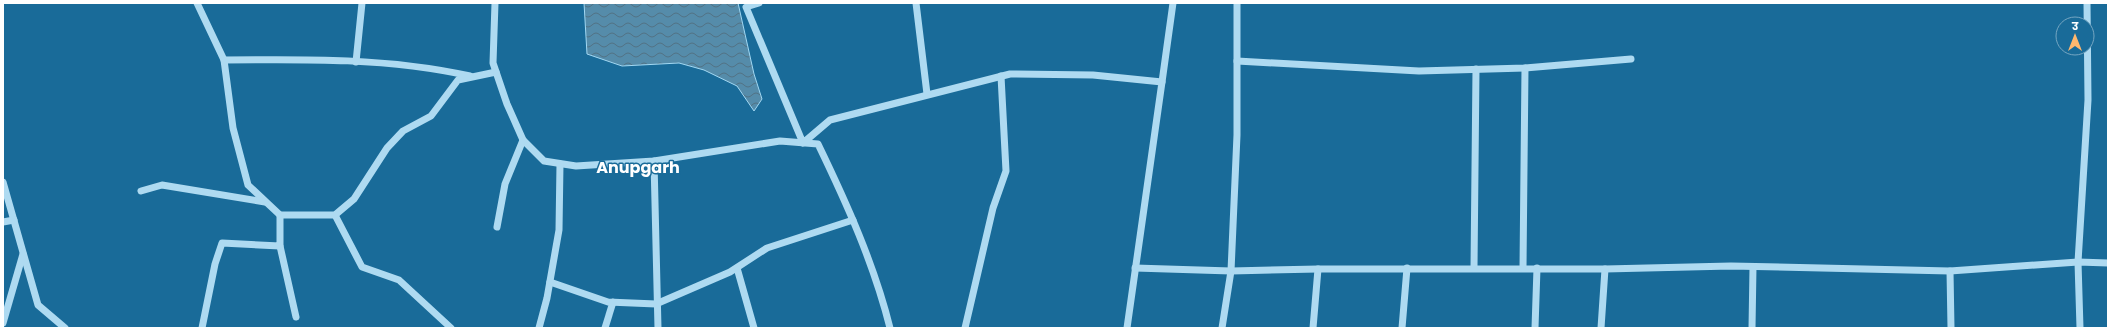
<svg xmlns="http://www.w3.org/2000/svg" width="2111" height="331" viewBox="0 0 2111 331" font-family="Poppins,'Noto Sans Devanagari',sans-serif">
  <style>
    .water { fill: url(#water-waves); stroke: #a1d8f3 }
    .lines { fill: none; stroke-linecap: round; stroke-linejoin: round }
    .minor { stroke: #aedaf1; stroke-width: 7 }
    .labels { text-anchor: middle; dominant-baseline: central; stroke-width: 3; stroke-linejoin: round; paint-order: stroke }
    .district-label { font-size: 16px; font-weight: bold; fill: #fff; stroke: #196b99 }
  </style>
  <defs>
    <pattern id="water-waves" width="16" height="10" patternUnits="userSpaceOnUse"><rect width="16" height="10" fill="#558caa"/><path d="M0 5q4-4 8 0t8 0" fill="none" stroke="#517284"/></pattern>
  </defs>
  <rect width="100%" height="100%" fill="#196b99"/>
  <!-- water -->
  <polygon class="water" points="584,3 738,3 754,74 762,99 754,111 737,86 704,70 679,63 622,66 587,54"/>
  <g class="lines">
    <!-- minor -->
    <g class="minor">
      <polyline points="197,3 224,60 233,128 248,185 280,215 335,215 354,199 387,148 403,131 431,116 458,80 496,72"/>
      <path d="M495,3L493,63L507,104L523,140L544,161L576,166L654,161L780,141L818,144C847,204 874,264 890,328"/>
      <polyline points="759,3 746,7 803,143 830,120 1010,74 1093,75 1162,82 1127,328"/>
      <polyline points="916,3 927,94"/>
      <path d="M224,60C306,59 390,58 470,76"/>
      <polyline points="1237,61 1419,71 1525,68 1631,59"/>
      <polyline points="356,62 362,3"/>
      <polyline points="1162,82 1173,3"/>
      <polyline points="654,161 658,328"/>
      <polyline points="3,182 38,305 65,328"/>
      <polyline points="141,191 162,185 265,202"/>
      <polyline points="335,215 362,267 399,280 451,328"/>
      <polyline points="3,222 14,220"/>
      <polyline points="497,227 505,184 523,140"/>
      <polyline points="280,246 296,317"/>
      <polyline points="737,268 754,328"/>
      <polyline points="1135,268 1231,271 1318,269 1605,269 1731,266 1950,271 2078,262 2108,263"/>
      <polyline points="1474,268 1476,69"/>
      <polyline points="1523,268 1525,68"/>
      <polyline points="1950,271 1951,328"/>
      <polyline points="550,282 608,302 656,304 730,272 767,248 853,220"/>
      <polyline points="3,323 23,254"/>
      <polyline points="202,328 215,264 222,243 280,246 280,215"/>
      <polyline points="539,328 547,298 559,230 560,164"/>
      <polyline points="605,328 613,302"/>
      <polyline points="965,328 993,208 1006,171 1001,76"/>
      <polyline points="1222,328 1231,271 1237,135 1237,3"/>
      <polyline points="1313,328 1318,269"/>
      <polyline points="1402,328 1407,268"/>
      <polyline points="1535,328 1537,268"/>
      <polyline points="1601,328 1605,269"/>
      <polyline points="1752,328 1753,267"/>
      <polyline points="2080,328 2078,262 2088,100 2087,3"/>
    </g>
  </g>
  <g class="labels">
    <!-- district labels -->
    <g class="district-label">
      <text x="638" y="167">Anupgarh</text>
    </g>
  </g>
  <!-- border -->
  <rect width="2111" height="331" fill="none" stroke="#ffffff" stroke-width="8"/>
  <!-- north arrow -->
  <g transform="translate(2075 36)"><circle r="19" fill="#196b99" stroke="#75a6c2"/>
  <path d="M0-3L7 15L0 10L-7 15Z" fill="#ffb86e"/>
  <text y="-6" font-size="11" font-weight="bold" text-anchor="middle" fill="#ffffff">उ</text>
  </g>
</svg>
